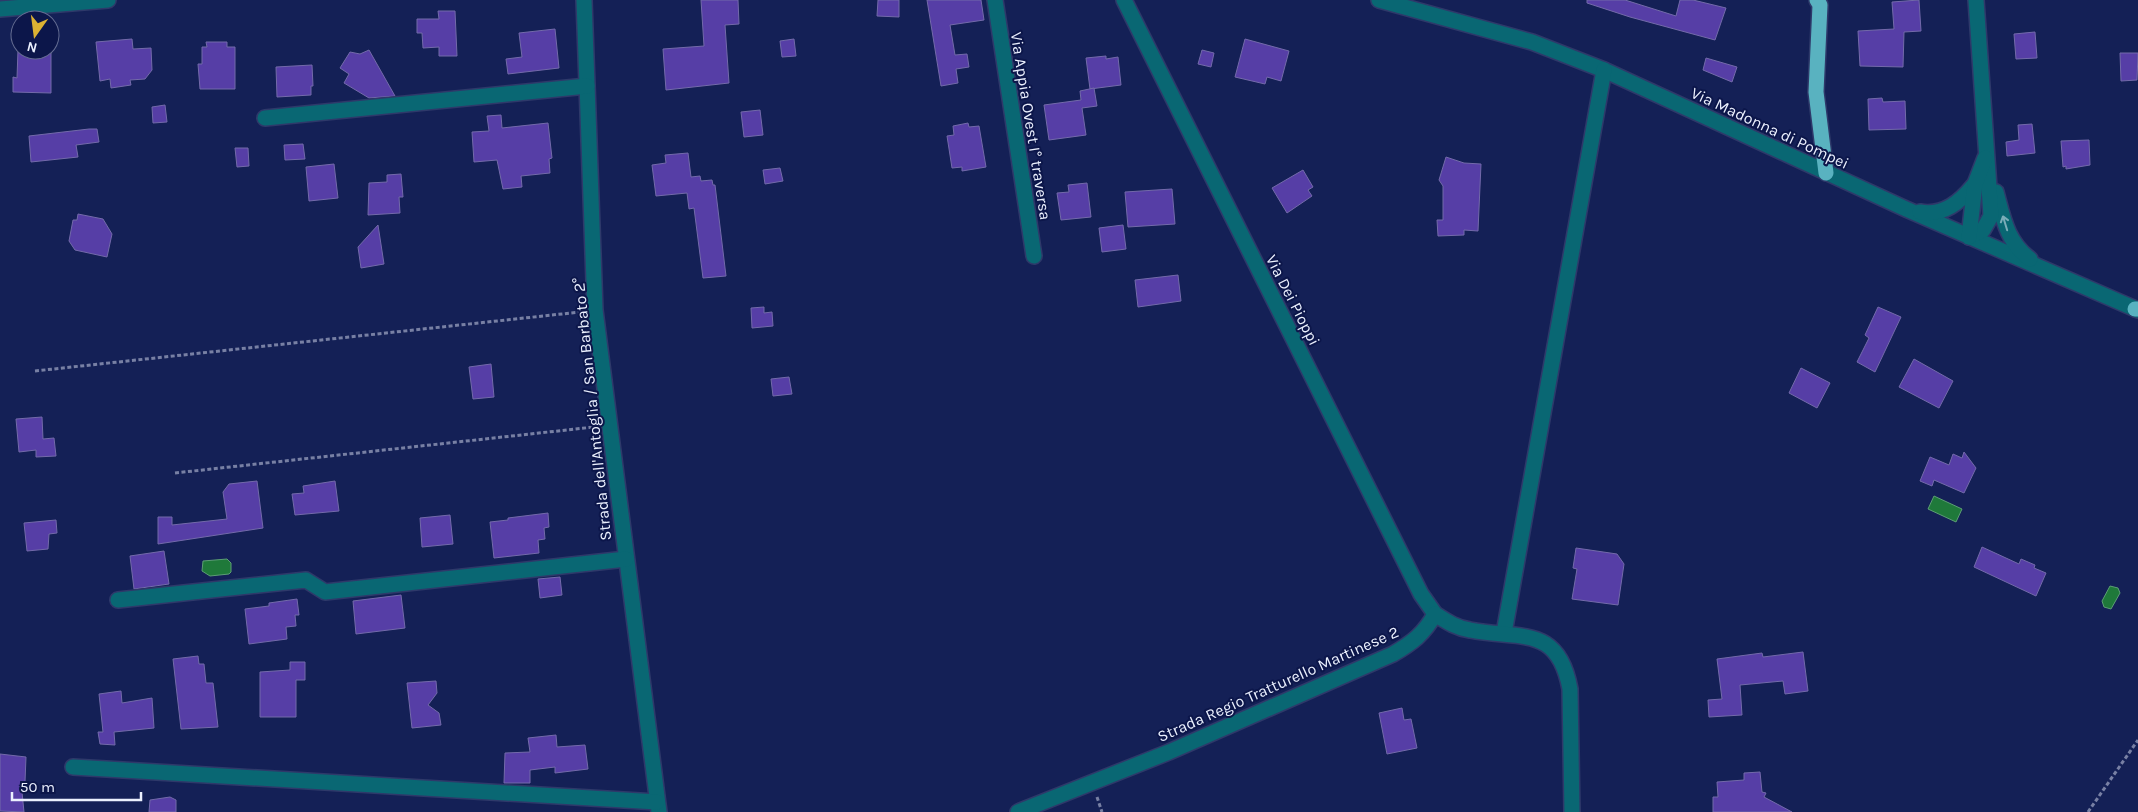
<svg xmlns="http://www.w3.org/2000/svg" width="2138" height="812" viewBox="0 0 2138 812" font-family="Karla,sans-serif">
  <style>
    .water { fill: #1f793a; stroke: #5c9d75 }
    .building { fill: #563ea6; stroke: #736aaa }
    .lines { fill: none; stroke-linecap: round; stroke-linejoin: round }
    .minor-casing { stroke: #2e396a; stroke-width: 18 }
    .highway-casing { stroke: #2e396a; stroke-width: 18 }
    .path { stroke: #7880a4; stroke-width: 3; stroke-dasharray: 4 2.5; stroke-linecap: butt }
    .minor { stroke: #096773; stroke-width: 15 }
    .highway { stroke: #59b2c0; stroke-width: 15 }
    .oneway { stroke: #7aacb8 }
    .labels { text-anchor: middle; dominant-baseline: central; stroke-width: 4; stroke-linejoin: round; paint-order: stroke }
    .street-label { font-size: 16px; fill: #ebf0fe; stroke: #0c164a }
  </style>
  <rect width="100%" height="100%" fill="#142056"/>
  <!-- water -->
  <g class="water">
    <polygon points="1934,496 1962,509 1956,522 1928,509"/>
    <polygon points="227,559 231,563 231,572 229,574 210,576 202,571 203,561"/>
    <polygon points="2110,586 2118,588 2120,593 2111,609 2104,607 2102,601"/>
  </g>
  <!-- building -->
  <g class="building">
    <polygon points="701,0 738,0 739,24 725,25 729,83 666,90 663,49 704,46"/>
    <polygon points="878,0 899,0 899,17 877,16"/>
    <polygon points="927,0 981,0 984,20 950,25 955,55 967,54 969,67 956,69 958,83 941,86"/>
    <polygon points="1587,0 1625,0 1676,16 1680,0 1693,0 1726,8 1715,40 1630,17 1587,3"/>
    <polygon points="1919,0 1921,31 1904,32 1903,67 1860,66 1858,31 1894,29 1892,2"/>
    <polygon points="438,11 455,11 457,56 439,56 439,47 423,48 422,33 417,33 417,19 439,19"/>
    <polygon points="555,29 559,68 508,74 506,59 522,57 519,33"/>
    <polygon points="2035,32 2037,58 2016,59 2014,34"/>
    <polygon points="132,39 133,49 151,48 152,70 145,79 130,80 131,85 111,88 110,79 100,81 96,42"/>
    <polygon points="794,39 796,56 782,57 780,41"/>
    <polygon points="1245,39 1289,51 1281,81 1267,77 1265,84 1235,77"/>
    <polygon points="206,42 227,42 227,47 235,47 235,89 200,89 198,64 202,64 202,47 207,47"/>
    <polygon points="18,50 51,50 51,93 13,92 13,77 17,78"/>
    <polygon points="369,50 395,96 369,98 344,83 349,74 340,68 350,52 360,54"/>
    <polygon points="1202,50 1214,53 1211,67 1198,64"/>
    <polygon points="2120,53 2138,53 2137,80 2121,81"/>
    <polygon points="1106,56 1106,59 1118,57 1121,85 1090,89 1086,58"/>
    <polygon points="1706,58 1737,67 1732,82 1703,70"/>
    <polygon points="312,65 313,86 311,86 311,95 277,97 276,67"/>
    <polygon points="1094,88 1097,106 1082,108 1086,135 1049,140 1044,105 1081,100 1080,91"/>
    <polygon points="1882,98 1883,102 1905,101 1906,129 1869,130 1868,99"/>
    <polygon points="165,105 167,122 153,123 152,107"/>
    <polygon points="760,110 763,135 744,137 741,112"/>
    <polygon points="501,115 502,128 548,123 552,158 549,159 550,173 521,176 522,187 503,189 497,160 474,162 472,132 489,131 487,116"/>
    <polygon points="968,123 969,127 979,126 986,167 962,171 962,167 952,168 947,136 954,135 953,126"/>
    <polygon points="2032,124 2035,153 2007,156 2006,142 2019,140 2018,125"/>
    <polygon points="89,129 97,129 99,142 76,145 78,157 31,162 29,136"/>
    <polygon points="2089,140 2090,165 2066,169 2066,166 2063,167 2061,141"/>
    <polygon points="303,144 305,159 285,160 284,145"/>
    <polygon points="235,148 248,148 249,166 237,167"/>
    <polygon points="688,153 691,177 700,176 701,181 712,180 713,185 715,185 726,276 703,278 694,208 689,209 687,193 656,196 652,165 666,163 665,155"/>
    <polygon points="1446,157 1464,163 1481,164 1478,231 1464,230 1464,235 1438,236 1437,220 1443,220 1443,186 1439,180"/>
    <polygon points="334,164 338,198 309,201 306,167"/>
    <polygon points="780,168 783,181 765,184 763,170"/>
    <polygon points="1303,170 1313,187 1308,190 1312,196 1287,213 1272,188"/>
    <polygon points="401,174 403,197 399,197 400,213 368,215 369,183 387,182 387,175"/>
    <polygon points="1087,183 1091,217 1061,220 1057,193 1069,192 1068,185"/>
    <polygon points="1172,189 1175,224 1128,227 1125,192"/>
    <polygon points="78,214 103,219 112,234 107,257 75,250 69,241 73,220 77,220"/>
    <polygon points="378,225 384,264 361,268 358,247"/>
    <polygon points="1123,225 1126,249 1102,252 1099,228"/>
    <polygon points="1178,275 1181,301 1138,307 1135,280"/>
    <polygon points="764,307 764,313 772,312 773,326 752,328 751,308"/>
    <polygon points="1878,307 1901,317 1875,372 1857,362 1869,338 1865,335"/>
    <polygon points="1914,359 1953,381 1939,408 1899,387"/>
    <polygon points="491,364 494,397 473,399 469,367"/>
    <polygon points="1801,368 1830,383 1817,408 1789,393"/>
    <polygon points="789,377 792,394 773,396 771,379"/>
    <polygon points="42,417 43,439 54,438 56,456 36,457 36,450 19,452 16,419"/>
    <polygon points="1964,452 1976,468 1964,493 1934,480 1932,486 1920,481 1930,457 1949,465 1953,454 1962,458"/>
    <polygon points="257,481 263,528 158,544 158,517 172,517 172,525 227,519 223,492 229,484"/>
    <polygon points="335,481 339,511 295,515 292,494 304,493 303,486"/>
    <polygon points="548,513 549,527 544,528 545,539 538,540 539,553 494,558 490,522 508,520 508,518"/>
    <polygon points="450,515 453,544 422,547 420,518"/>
    <polygon points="56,520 57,533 49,534 48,549 27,551 24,523"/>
    <polygon points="1982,547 2019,564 2021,559 2035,565 2034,568 2046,573 2036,596 1974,567"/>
    <polygon points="1576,548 1617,554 1624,564 1618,605 1572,599 1577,569 1573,568"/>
    <polygon points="164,551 169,584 134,589 130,556"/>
    <polygon points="560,577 562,595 540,598 538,579"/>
    <polygon points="401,595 405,628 356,634 353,601"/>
    <polygon points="297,599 299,615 295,615 296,626 286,627 287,639 249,644 245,609 269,606 269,603"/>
    <polygon points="1803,652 1808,691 1785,694 1783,681 1740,685 1742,715 1709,717 1708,700 1722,699 1717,659 1762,653 1763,657"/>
    <polygon points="198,656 199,664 204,664 206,683 213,683 218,727 181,729 173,659"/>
    <polygon points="290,662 305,662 305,680 296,680 296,717 260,717 260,672 290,670"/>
    <polygon points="436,681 437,693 428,705 439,713 441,725 412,728 407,683"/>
    <polygon points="121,691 122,703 152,698 154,728 114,732 115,745 100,744 98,732 103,732 99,694"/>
    <polygon points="1402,708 1404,720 1411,719 1417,748 1387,754 1379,713"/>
    <polygon points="556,735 557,747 585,745 588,769 555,773 555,767 530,770 530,783 504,783 505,753 530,752 528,738"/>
    <polygon points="0,754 26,757 25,782 21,782 24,812 0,811"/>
    <polygon points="1760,772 1762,792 1766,793 1764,797 1792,812 1713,812 1713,797 1718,797 1717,782 1744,780 1744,773"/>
    <polygon points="170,797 176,800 176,812 149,812 150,800"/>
  </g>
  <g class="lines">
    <!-- minor casing -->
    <g class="minor-casing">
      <g id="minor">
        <polyline points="584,0 595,310 659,812"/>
        <polyline points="995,0 1034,256"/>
        <polyline points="1124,0 1421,594 1435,614"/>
        <polyline points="1379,0 1532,42 1604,70 1906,209 2138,310"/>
        <polyline points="0,9 108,0"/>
        <polyline points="265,118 587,86"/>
        <path d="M1996,192C2003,218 2007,242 2030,259"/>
        <path d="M1920,212C1944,216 1960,202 1974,185"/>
        <polyline points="1969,237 1983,230 1991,216 1976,0"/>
        <polyline points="1969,237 1975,184 1985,158"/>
        <polyline points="118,600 306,580 325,592 626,559"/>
        <polyline points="1504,633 1604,70"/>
        <polyline points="73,767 657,802"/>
        <path d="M1018,812L1169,752L1393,654C1412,643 1424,634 1435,614C1446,621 1456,628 1470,630C1520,640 1558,624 1570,689L1572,812"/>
      </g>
    </g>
    <!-- highway casing -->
    <g class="highway-casing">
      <g id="highway">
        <polyline points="1817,0 1820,5 1816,92 1826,173"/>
        <polyline points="2135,309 2138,309"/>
      </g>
    </g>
    <!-- path -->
    <g class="path">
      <polyline points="35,371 580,312"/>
      <polyline points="175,473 594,427"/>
      <polyline points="1097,797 1102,812"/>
      <polyline points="2088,812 2138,740"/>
    </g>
    <!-- minor -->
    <use href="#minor" class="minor"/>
    <!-- highway -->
    <use href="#highway" class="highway"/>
  </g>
  <!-- one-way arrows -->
  <defs><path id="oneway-shaft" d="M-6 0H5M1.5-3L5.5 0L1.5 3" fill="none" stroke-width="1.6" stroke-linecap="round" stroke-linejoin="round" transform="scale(1.25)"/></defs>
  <use class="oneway" href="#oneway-shaft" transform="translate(2005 223) rotate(-107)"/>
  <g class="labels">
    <!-- street labels -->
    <g class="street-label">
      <text transform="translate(1031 126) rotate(81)">Via Appia Ovest I° traversa</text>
      <text transform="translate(1770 128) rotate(25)">Via Madonna di Pompei</text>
      <text transform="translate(1293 300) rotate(63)">Via Dei Pioppi</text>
      <text transform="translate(592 409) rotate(-96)">Strada dell'Antoglia / San Barbato 2°</text>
      <text transform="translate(1278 684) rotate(-24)">Strada Regio Tratturello Martinese 2</text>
    </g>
  </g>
  <!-- north arrow -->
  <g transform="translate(35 35) rotate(194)"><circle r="24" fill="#0c164a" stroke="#656d92"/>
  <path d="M0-4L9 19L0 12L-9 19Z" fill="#dcb233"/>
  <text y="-8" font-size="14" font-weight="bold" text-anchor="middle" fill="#ebf0fe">N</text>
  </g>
  <!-- scale -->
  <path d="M12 792v8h129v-8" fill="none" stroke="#ebf0fe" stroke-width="2.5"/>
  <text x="20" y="792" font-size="15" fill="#ebf0fe" stroke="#0c164a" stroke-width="4" paint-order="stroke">50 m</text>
</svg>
